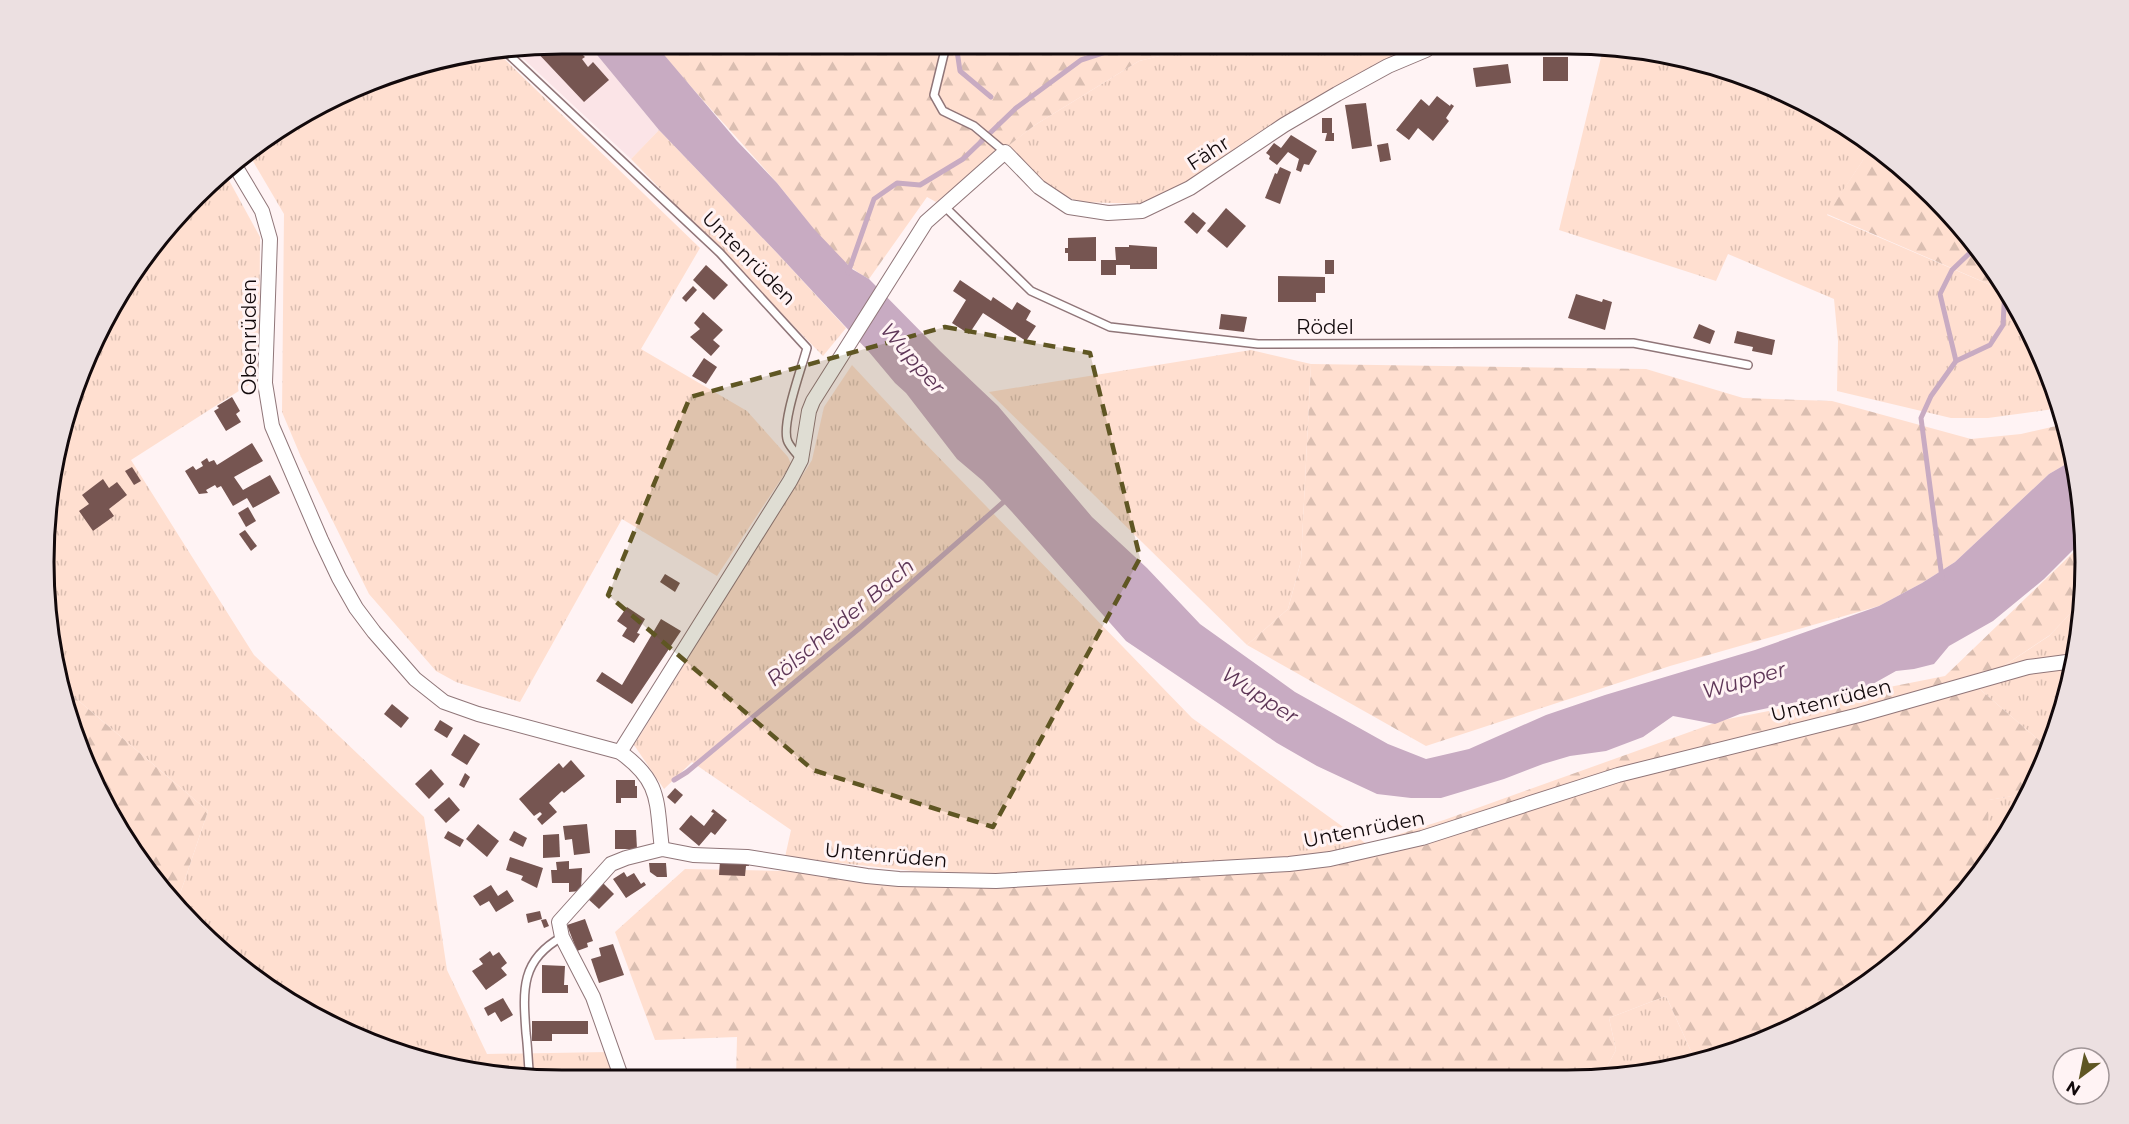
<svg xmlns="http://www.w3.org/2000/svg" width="2129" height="1124" viewBox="0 0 2129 1124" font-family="Montserrat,sans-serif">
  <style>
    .built { fill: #fbe4e7 }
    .grass { fill: url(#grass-tufts) }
    .forest { fill: url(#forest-firs) }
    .water { fill: #c8abc2 }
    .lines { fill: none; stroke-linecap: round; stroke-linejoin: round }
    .stream { stroke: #c8abc2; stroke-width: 5 }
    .building { fill: #765551 }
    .lane-casing { stroke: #907679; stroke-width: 10 }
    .street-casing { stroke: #907679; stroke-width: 16 }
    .lane { stroke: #fff; stroke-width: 7 }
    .street { stroke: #fff; stroke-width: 14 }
    .marked { fill: #5f5623; fill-opacity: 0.2; stroke: #5f5623; stroke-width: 4.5; stroke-dasharray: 12 8; stroke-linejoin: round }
    .labels { text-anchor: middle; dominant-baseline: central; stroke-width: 6; stroke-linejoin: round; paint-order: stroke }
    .street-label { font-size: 20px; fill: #12090b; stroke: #fff3f4 }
    .water-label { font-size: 21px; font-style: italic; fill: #5e3657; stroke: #fff3f4 }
    .rim { fill: none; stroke: #12090b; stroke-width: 3 }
  </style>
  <defs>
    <pattern id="grass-tufts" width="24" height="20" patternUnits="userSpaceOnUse" patternTransform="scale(1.5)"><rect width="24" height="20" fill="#ffdfd0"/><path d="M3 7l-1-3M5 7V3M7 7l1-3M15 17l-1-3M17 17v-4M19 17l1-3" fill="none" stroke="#dabeb1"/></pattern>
    <pattern id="forest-firs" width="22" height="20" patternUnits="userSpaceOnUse" patternTransform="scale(1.5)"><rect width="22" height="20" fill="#ffdfd0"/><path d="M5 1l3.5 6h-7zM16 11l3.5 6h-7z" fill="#dabeb1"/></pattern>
  </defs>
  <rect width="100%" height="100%" fill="#fff3f4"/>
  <!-- built -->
  <polygon class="built" points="562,44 588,44 659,130 631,159 515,51"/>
  <!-- grass -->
  <g class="grass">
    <polygon points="1209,44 1419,44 1279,122 1192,180 1147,204 1078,202 1049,187 1005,148 1035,125 1139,61"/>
    <polygon points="1604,45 1702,61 1797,97 1873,145 1827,215 2009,293 2016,303 2058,396 2061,408 1988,418 1951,418 1837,391 1838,341 1834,299 1728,254 1716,281 1559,230"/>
    <polygon points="499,54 700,248 641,349 747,411 788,457 791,464 717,576 622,519 520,702 456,682 436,671 369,594 301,457 282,412 284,214 247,151 395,71"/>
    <polygon points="659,130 778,254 846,328 823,356 631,159"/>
    <polygon points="225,173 260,237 259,378 131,460 254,655 424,817 447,970 487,1054 608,1052 617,1079 528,1079 428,1063 332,1027 195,928 177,903 208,811 59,684 45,596 61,428 131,274"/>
    <polygon points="1251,350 1311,364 1301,561 1288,609 1247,645 989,392"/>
    <polygon points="852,365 918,436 1192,718 1368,845 1329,853 1289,857 995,876 950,875 785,857 791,830 692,762 664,789 634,745 812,460 824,407"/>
    <polygon points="2084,599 2068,697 2048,748 1975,685 2049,636"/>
    <polygon points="2031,793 1986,860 1988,800"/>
    <polygon points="1666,996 1695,1060 1635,1076 1602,1076 1616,1050 1609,1018"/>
  </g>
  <!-- forest -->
  <g class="forest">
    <path d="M655,44H892L893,48H941V44H1209L1139,61L1035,125L936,202L927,197L869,279C830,258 805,216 777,183C736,136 694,92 655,44Z"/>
    <polygon points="1873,145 1883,151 1957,220 2009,293 1827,214"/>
    <polygon points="1311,364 1646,369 1743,398 1832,401 1971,439 2021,434 2065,424 2073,460 2049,474 1955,562 1922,583 1879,606 1670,666 1426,746 1247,645 1288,609 1301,561"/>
    <polygon points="2083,543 2084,599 2050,635 1975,685 2048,748 2031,793 1989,800 1986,860 1957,904 1943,916 1935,908 1933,924 1855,993 1765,1041 1695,1060 1666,996 1609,1018 1616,1050 1602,1076 736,1079 737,1037 655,1040 615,932 685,869 783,871 954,884 1289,869 1444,820 1723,720 1945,676"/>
    <polygon points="59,684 208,811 177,903 97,791 61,697"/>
  </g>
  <!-- water -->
  <polygon class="water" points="588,44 655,44 737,141 777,183 814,229 852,269 869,279 940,351 998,406 1092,517 1147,568 1200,624 1295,692 1388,744 1426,759 1469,749 1546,715 1605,695 1755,650 1879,606 1922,583 1955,562 2049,474 2073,460 2081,495 2083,540 2044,579 1993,621 1949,646 1934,664 1914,669 1896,671 1855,694 1802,701 1740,714 1715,724 1673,716 1643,737 1606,751 1570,756 1543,764 1504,779 1441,798 1411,798 1377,794 1317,766 1277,743 1126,641 1012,512 983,481 957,459 906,393 895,383 869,352 778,254 659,130"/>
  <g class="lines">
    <!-- stream -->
    <g class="stream">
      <polyline points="956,44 960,71 991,97"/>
      <polyline points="848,273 874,199 897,183 920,185 963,159 1016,108 1081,60 1130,44"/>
      <polyline points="1956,361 1990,345 2003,325 2005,288"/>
      <polyline points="1942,578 1921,418 1931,396 1956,361 1940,294 1952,270 1976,247"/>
      <polyline points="674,780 687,772 861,627 1007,499"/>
      <polyline points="598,1077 598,1079"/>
    </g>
  </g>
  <!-- building -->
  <g class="building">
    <polygon points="559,44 567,53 579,44 586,51 582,54 585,57 582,59 588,67 593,62 609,80 584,102 533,48"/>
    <rect x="1543" y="57" width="25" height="24"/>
    <polygon points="1508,64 1511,83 1476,87 1473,68"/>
    <polygon points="1437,96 1450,106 1451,104 1454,106 1446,118 1449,121 1433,141 1418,128 1409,140 1396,130 1421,99 1429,106"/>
    <polygon points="1366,103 1372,146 1352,149 1345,105"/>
    <polygon points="1322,118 1332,118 1332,133 1334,133 1334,141 1325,141 1327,133 1322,133"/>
    <polygon points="1291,135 1317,151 1309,165 1304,164 1301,172 1296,170 1299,159 1288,152 1277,165 1269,159 1270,156 1266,153 1274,143 1281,148"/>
    <polygon points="1388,143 1391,160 1380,162 1377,145"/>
    <polygon points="1280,167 1291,172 1280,204 1265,198 1275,173 1277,174"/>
    <polygon points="1226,208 1246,226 1227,248 1207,231"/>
    <polygon points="1193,212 1206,223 1197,234 1184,222"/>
    <polygon points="1096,237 1096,261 1068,261 1068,253 1065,253 1065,248 1068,248 1068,238"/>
    <polygon points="1129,245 1157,247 1157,269 1130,269 1130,265 1116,265 1116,275 1101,275 1101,260 1116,260 1115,247 1129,247"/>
    <rect x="1325" y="260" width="9" height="14"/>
    <polygon points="706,265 728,285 714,300 693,280"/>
    <polygon points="1278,276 1325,277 1325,293 1316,293 1316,302 1278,302"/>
    <polygon points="960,280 991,301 993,297 1012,310 1017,302 1031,311 1026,320 1036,326 1026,341 983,313 969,334 952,323 966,300 953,291"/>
    <polygon points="693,286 697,290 686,302 682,298"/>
    <polygon points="1576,294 1602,302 1603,299 1612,302 1605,330 1568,318"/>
    <polygon points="703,312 723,330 713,340 720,346 711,356 690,337 700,329 694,323"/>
    <polygon points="1221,314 1247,317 1244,332 1219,329"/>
    <polygon points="1699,324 1715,331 1710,344 1693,338"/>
    <polygon points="1737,331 1775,340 1772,355 1752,351 1753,347 1734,343"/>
    <polygon points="704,358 717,367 706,384 692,376"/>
    <polygon points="232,397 240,411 236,414 241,422 226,431 214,411 219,408 217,406"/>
    <polygon points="252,443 263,461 234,477 243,490 270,475 280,493 253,508 247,498 233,506 221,486 217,488 215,485 206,490 208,493 199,494 185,471 193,466 196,470 203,466 201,462 207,458 209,462 214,460 217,465"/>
    <polygon points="132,467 141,481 134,485 125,471"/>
    <polygon points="103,479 109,488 117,482 127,495 109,509 114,516 93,531 79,511 89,504 82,495"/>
    <polygon points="248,507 256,521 246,527 238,513"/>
    <polygon points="245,530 257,546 251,551 239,534"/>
    <polygon points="665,574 680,583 675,592 660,582"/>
    <polygon points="627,607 645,619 637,633 640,634 634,643 622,636 627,628 617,621"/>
    <polygon points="661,619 681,631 632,704 596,681 602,672 622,685"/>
    <polygon points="392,704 409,718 401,728 384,714"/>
    <polygon points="440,720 453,728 447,738 434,730"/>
    <polygon points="464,734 480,744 467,765 451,755"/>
    <polygon points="571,760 585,776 564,793 562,791 549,803 557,812 542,825 537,819 542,814 540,812 534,816 519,799 559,763 563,768"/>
    <polygon points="431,769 444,784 429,799 415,784"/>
    <polygon points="465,773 470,777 464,788 459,785"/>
    <polygon points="616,780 635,780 635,786 637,786 637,798 621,798 621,803 616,803"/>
    <polygon points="675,788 683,795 675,804 667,797"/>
    <polygon points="449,797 460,810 446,823 434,810"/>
    <polygon points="713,809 727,820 715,835 711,832 699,846 679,829 691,815 704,826 714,813 711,812"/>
    <polygon points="478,824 499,841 487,857 466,839"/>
    <polygon points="587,824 590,853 574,855 572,839 565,840 563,826"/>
    <polygon points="615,830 636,830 637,849 615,849"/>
    <polygon points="448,831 464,840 460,847 444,838"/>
    <polygon points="514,831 527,838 523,847 509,840"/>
    <polygon points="559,834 560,857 543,858 543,835"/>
    <polygon points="510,857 543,868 537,888 521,880 523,876 506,870"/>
    <polygon points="569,861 569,869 582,868 581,891 569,892 569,883 552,883 551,870 557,870 556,862"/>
    <polygon points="720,861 749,863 749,866 746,866 745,876 719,875"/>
    <polygon points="649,863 666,863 667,877 657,877 650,872"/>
    <polygon points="624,872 627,877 634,873 641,884 644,882 646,885 626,898 613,879"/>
    <polygon points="602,882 614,894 599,909 587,898"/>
    <polygon points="491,885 498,896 507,890 514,901 496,912 489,901 480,906 473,896"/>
    <polygon points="540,911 542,919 528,923 526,914"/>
    <polygon points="546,919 549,926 544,928 541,920"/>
    <polygon points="585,919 593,941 587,943 588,947 577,951 567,925"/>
    <polygon points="613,944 624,975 599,983 591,959 601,956 599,948"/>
    <polygon points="490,951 493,956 499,952 507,963 501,968 507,975 486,990 472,971 483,964 479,959"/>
    <polygon points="542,965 565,966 564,985 568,985 568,993 542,993"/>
    <polygon points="503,998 513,1015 501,1022 495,1012 488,1016 484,1008"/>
    <polygon points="532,1021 588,1021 588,1034 552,1034 552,1041 532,1041"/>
  </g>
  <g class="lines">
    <!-- lane casing -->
    <g class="lane-casing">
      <g id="lane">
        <path d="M507,53L720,253L807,348C802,367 780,426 788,442C791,448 796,453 800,458"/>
        <polyline points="944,54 934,95 943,111 974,126 1005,152"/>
        <polyline points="944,206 1031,291 1110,327 1258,344 1633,343 1748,365"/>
        <path d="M530,1079C528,1064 528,1048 526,1033C523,991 520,960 562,937"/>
      </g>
    </g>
    <!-- street casing -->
    <g class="street-casing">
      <g id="street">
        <path d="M234,164L262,211L270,239L265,383L272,426L321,540L339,578L356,608L374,632L415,679L444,702L478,714L620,752C662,782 656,802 662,849"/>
        <polyline points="620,752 790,481 801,460 809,411 813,401 926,222 1005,152 1039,187 1069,207 1108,213 1142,211 1190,188 1284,125 1337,94 1388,66 1426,50 1427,44"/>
        <polyline points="622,1079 593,997 562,937 559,922 611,864 626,858 662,849 693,855 747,857 867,876 899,879 996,881 1289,864 1330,859 1422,838 1618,775 1859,715 2028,667 2074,661"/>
      </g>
    </g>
    <!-- lane -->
    <use href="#lane" class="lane"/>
    <!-- street -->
    <use href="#street" class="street"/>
  </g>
  <!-- marked area -->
  <path class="marked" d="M945,327L1090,353L1140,558L993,827L813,770L608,595L690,397Z"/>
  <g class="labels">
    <!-- street labels -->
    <g class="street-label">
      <text transform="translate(1208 153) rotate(-33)">Fähr</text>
      <text transform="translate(749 258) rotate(45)">Untenrüden</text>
      <text x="1325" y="327">Rödel</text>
      <text transform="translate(249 337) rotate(-90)">Obenrüden</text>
      <text transform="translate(1831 700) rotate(-14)">Untenrüden</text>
      <text transform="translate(1364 829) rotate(-11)">Untenrüden</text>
      <text transform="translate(886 855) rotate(5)">Untenrüden</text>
    </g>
    <!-- water labels -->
    <g class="water-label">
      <text transform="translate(913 358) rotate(49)">Wupper</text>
      <text transform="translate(840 622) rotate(-40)">Rölscheider Bach</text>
      <text transform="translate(1744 680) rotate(-16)">Wupper</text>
      <text transform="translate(1260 695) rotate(33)">Wupper</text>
    </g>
  </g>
  <!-- crop -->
  <path d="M0 0H2129V1124H0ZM562 54H1567A508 508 0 0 1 2075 562V562A508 508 0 0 1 1567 1070H562A508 508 0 0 1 54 562V562A508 508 0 0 1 562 54Z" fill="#ece0e1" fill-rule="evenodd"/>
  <path class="rim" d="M562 54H1567A508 508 0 0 1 2075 562V562A508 508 0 0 1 1567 1070H562A508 508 0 0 1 54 562V562A508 508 0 0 1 562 54Z"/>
  <!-- north arrow -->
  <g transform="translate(2081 1076) rotate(212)"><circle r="28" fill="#fff3f4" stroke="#a09597" stroke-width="1.5"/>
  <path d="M0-4.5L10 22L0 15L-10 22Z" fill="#5f5623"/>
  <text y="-9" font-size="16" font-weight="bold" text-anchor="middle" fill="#12090b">N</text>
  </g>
</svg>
